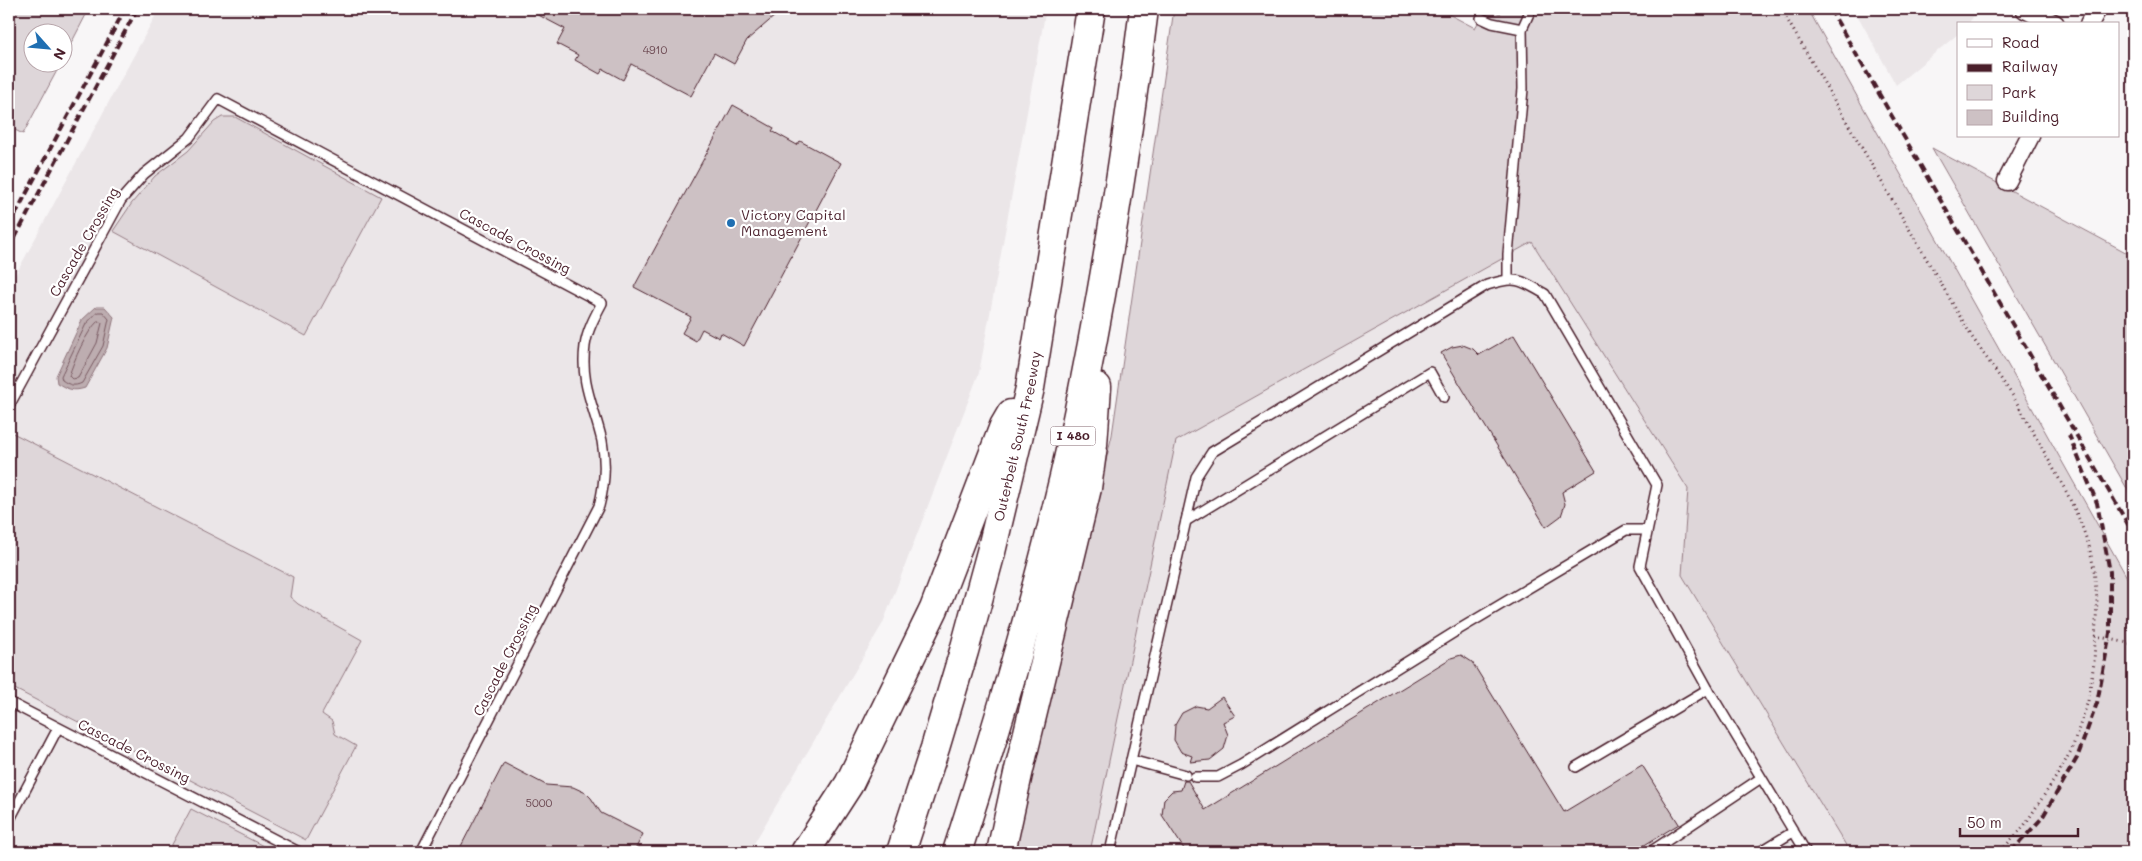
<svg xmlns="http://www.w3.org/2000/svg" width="2142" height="861" font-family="Mali,sans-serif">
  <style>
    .built { fill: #ebe6e8 }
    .green { fill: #ded6d9; stroke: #947a82 }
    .water { fill: #bdadb0; stroke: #8f747b }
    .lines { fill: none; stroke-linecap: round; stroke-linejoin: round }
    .shore { stroke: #785860; stroke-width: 1 }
    .building { fill: #cdc1c4; stroke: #4a1f2b }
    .service-casing { stroke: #4a1f2b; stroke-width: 12 }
    .minor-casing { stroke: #4a1f2b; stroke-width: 21 }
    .motorway-casing { stroke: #4a1f2b; stroke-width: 31 }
    .path { stroke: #4a1f2b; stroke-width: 3; stroke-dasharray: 1 4; stroke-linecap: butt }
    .service { stroke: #fff; stroke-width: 9 }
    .minor { stroke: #fff; stroke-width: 18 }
    .motorway { stroke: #fff; stroke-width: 28 }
    .rail { stroke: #4a1f2b; stroke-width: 4; stroke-dasharray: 8 4; stroke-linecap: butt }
    .poi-dot { fill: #1f6fb2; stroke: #fff; stroke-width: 2 }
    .labels { text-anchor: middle; stroke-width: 4.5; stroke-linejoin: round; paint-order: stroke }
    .number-label { font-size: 11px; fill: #6b4851 }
    .shield { fill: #fff; stroke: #80626b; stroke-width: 1 }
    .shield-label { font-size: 12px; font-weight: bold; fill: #4a1f2b }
    .poi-label { font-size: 14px; fill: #4a1f2b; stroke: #fff; text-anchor: start }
    .street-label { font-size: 14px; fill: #4a1f2b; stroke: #fff }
  </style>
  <rect width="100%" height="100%" fill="#f8f6f7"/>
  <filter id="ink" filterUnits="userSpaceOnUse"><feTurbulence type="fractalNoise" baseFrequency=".02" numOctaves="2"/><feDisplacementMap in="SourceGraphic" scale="10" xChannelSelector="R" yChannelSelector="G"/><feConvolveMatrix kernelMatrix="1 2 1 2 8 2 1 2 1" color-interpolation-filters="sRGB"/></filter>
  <g filter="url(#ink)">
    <!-- built -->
    <g class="built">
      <polygon points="159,9 1046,9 979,373 883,623 749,852 9,852 9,287"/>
      <polygon points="1854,9 1979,9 1968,24 1958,24 1958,34 1896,85"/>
      <polygon points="1532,242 1688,489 1682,575 1850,852 1090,852 1176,441"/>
    </g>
    <!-- green -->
    <g class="green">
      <polygon points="9,9 89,9 63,59 62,32 32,32 32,62 61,63 23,134 9,127"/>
      <polygon points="1174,9 1439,9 1475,28 1486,9 1490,9 1500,14 1503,9 1808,9 2133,588 2133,852 1850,852 1682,575 1688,489 1532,242 1176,441 1090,852 1013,852 1112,435"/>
      <polygon points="222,117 235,117 381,197 306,336 113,231 132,203 155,176 188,151 214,122"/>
      <polygon points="1932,148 2133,256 2133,499"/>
      <polygon points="9,431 293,577 290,597 298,604 362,640 322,714 332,721 335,734 356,746 306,840 9,686"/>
      <polygon points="191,809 275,852 168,852"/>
    </g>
    <!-- water -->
    <path class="water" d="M96 307H105L114 317 107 348 85 388C73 392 67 389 57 383L56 376 82 320Z"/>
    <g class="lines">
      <!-- shore -->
      <g class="shore">
        <path d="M98 312H103L109 319 103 346 82 383C74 387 69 385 62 380L61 376 86 324Z"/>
        <path d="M98 321 102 323 97 343 78 378 72 379 69 376C74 360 86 332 98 321Z"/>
      </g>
    </g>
    <!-- building -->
    <g class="building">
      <polygon points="527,9 783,9 747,40 734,64 714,53 691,96 631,64 623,80 603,69 600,74 575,60 578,55 557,44 565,29"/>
      <polygon points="733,105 774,128 772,131 797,145 800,141 841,163 744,346 721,333 719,338 702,329 696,341 682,333 691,317 634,287"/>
      <polygon points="1514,335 1596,471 1562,492 1565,504 1561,516 1546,527 1441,353 1452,347 1463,345 1473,349 1479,355"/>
      <polygon points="1461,655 1472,662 1564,812 1642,765 1679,824 1633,852 1186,852 1162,815 1164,799 1172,791 1181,790 1184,781 1188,781 1205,810 1451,658"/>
      <polygon points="1222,697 1235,716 1223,722 1228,735 1224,749 1210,760 1190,762 1192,756 1181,752 1174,740 1175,725 1182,713 1196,706 1207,708"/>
      <polygon points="504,763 546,785 573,787 586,793 591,798 601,813 643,834 634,852 458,852"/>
    </g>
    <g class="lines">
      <defs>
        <g id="service">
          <polyline points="1481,18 1492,23 1522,29"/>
          <polyline points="1508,279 1508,254 1523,89 1522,29 1531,9"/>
          <path d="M9 406 121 200 144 174 189 138 218 99 602 303C595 316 587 331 585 346 580 384 594 406 602 441 606 463 605 484 599 506L421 852"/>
          <polyline points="1186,521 1430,372 1444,397"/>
          <polyline points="9,702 299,852"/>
          <polyline points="1131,760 1186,775"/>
          <polyline points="1576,767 1708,689"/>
          <polyline points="1195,777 1218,777 1241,765 1458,630 1626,530 1647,530"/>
          <polyline points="9,821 58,728"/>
          <path d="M1110 852 1196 477 1212 452 1487 285C1515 276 1520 279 1545 294L1657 485 1640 566 1708 689 1806 852"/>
          <polyline points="1650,852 1761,778"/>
          <polyline points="1760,852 1793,832"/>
        </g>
        <g id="minor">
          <polyline points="2025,9 2055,24"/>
          <polyline points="2089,24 2097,9"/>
          <polyline points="2007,181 2030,136"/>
        </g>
        <g id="motorway">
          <polyline points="805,852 849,784 934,609 1004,426 1011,414"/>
          <path id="s1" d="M901 852 935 748 964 651 991 552 1030 388 1091 9"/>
          <path d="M957 852C1001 715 1043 575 1074 433 1104 293 1126 151 1144 9"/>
          <polyline points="1001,852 1018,774 1087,488 1093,445 1097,387"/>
        </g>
      </defs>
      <!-- service casing -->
      <use href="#service" class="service-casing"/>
      <!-- minor casing -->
      <use href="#minor" class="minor-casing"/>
      <!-- motorway casing -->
      <use href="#motorway" class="motorway-casing"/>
      <!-- path -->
      <g class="path">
        <polyline points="1781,9 1972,337 2013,396 2067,493 2080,521 2089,546 2094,569 2097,600 2094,663 2088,701 2072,749 2058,774 2024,826 2000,852"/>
        <polyline points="2095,636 2133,644"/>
      </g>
      <!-- service -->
      <use href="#service" class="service"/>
      <!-- minor -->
      <use href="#minor" class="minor"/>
      <!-- motorway -->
      <use href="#motorway" class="motorway"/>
      <!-- rail -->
      <g class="rail">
        <polyline points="1830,9 2133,533"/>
        <polyline points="9,226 125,9"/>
        <polyline points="9,249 137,9"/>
        <polyline points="2011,852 2042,818 2077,758 2097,703 2110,633 2110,572 2097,503 2069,435"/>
      </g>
    </g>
  </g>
  <!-- markers -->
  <circle class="poi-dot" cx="731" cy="223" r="5"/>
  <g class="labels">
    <!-- number labels -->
    <g class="number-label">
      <text x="655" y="54">4910</text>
      <text x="539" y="807">5000</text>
    </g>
    <!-- shield labels -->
    <rect class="shield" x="1050.5" y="426.5" width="45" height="19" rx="4"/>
    <g class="shield-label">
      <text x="1073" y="440">I 480</text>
    </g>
    <!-- poi labels -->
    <g class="poi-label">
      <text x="741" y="220">Victory Capital<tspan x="741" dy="16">Management</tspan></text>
    </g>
    <!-- street labels -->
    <g class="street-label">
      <text transform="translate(515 241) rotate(28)" y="5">Cascade Crossing</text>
      <text transform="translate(84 242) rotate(-60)" y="5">Cascade Crossing</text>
      <text dy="5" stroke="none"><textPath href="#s1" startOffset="432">Outerbelt South Freeway</textPath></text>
      <text transform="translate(505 660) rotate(-63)" y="5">Cascade Crossing</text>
      <text transform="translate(134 751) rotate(27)" y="5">Cascade Crossing</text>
    </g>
  </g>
  <!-- margin -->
  <rect width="2142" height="861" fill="none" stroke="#fff" stroke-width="30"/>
  <rect x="15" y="15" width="2112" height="831" fill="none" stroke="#4a1f2b" stroke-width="2" filter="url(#ink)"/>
  <!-- legend -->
  <rect x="1957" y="22" width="162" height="115" fill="#ffffff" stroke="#b7a5aa"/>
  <rect x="1967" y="39" width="25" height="8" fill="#ffffff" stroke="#b7a5aa"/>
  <text x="2002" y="48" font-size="15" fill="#4a1f2b">Road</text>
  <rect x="1967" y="64" width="25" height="8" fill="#4a1f2b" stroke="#b7a5aa"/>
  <text x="2002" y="72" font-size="15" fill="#4a1f2b">Railway</text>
  <rect x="1967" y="85" width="25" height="15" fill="#ded6d9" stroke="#b7a5aa"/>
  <text x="2002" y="98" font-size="15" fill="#4a1f2b">Park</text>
  <rect x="1967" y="110" width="25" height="15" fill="#cdc1c4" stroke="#b7a5aa"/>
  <text x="2002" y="122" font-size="15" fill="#4a1f2b">Building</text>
  <!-- north arrow -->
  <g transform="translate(48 48) rotate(117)"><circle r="24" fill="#ffffff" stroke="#b7a5aa"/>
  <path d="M0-4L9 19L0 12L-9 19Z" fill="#1f6fb2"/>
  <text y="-8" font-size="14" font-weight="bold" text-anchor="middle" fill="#4a1f2b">N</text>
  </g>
  <!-- scale -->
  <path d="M1960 828v8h118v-8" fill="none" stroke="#4a1f2b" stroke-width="2.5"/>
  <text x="1967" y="828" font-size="15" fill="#4a1f2b" stroke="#ffffff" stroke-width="4" paint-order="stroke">50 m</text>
</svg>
